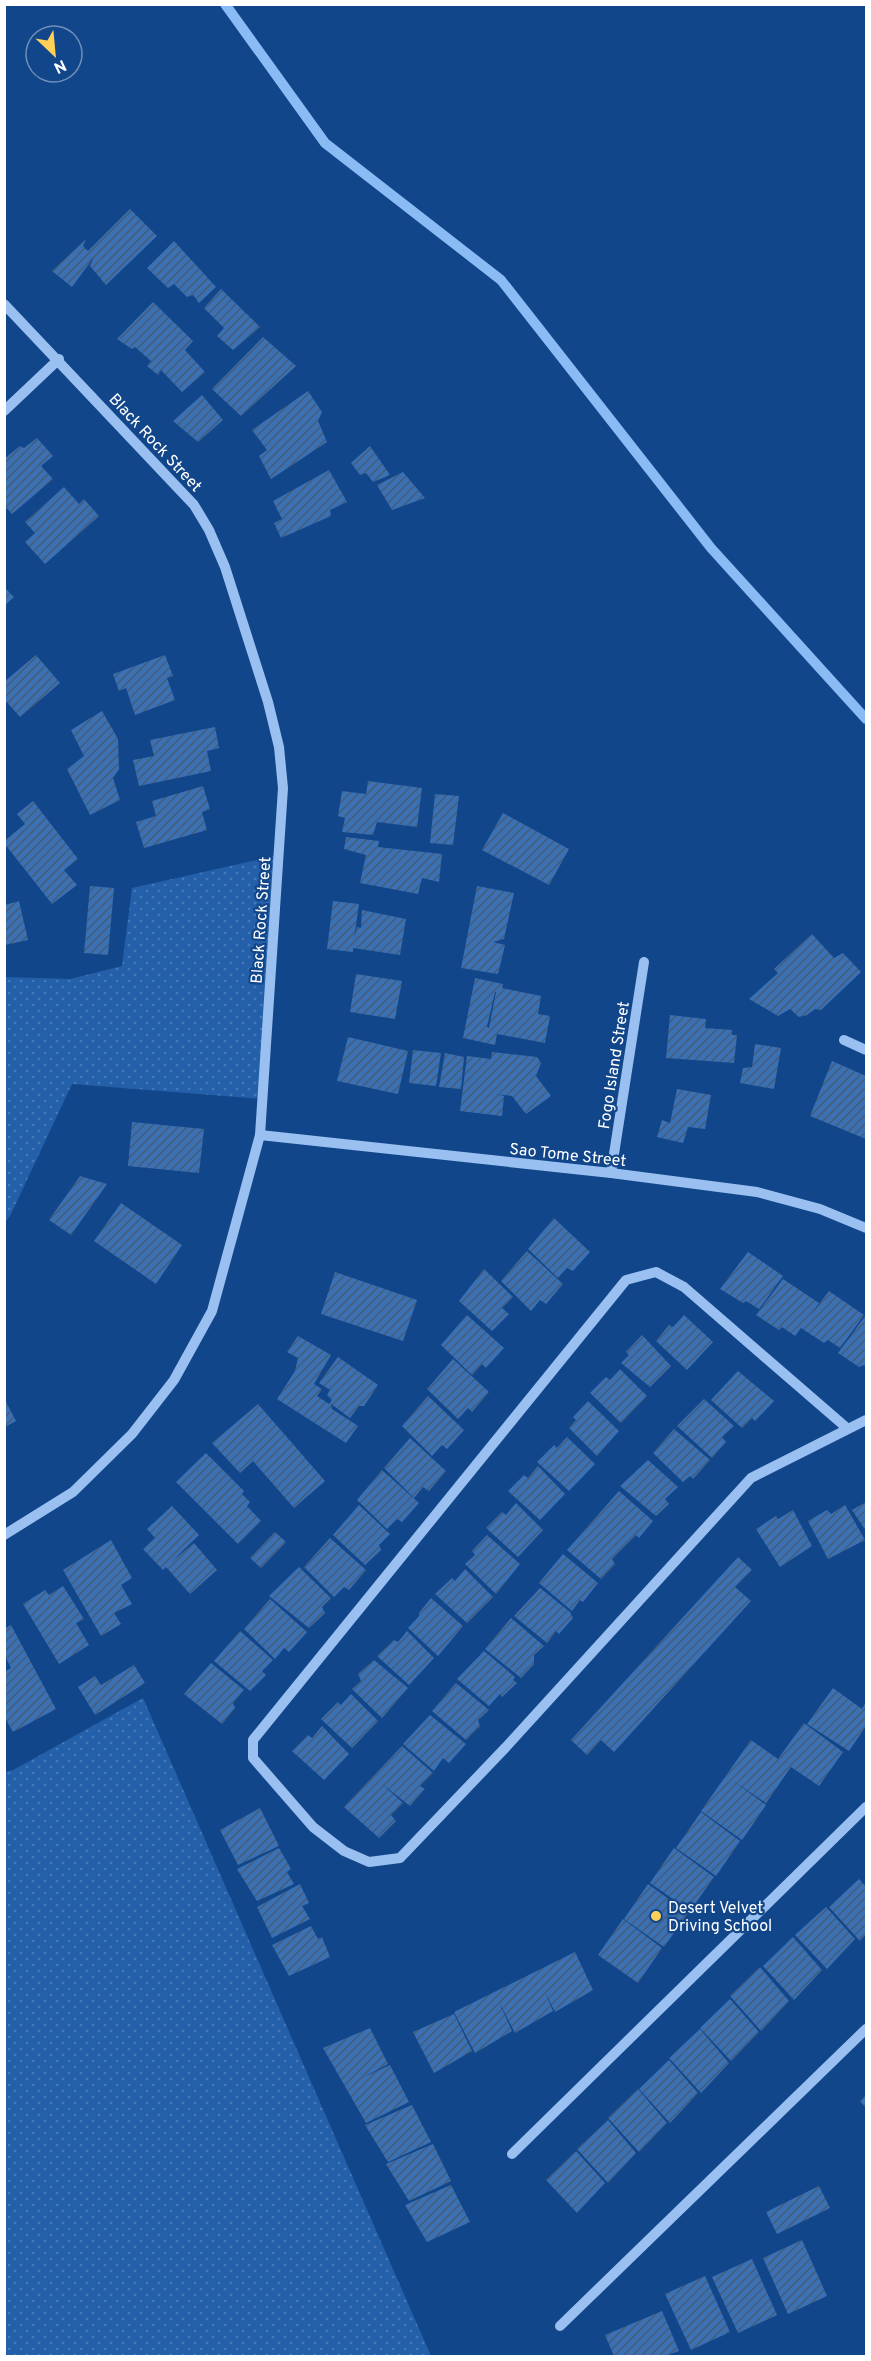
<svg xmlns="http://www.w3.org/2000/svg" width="871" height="2361" font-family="Overpass,sans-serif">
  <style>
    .grass { fill: url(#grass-dots) }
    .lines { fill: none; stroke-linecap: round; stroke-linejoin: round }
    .stream { stroke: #8abbf4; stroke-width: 10 }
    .building { fill: url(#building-hatch); fill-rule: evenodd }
    .minor { stroke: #99c0f0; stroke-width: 10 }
    .poi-dot { fill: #ffcf58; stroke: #12468a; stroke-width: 2 }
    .labels { text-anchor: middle; stroke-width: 4.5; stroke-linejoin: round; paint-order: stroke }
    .street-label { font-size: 16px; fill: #fff; stroke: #12468a }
    .poi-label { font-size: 16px; fill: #fff; stroke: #12468a; text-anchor: start }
  </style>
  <defs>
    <pattern id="grass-dots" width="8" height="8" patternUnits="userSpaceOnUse" patternTransform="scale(1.5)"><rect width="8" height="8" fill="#2460a9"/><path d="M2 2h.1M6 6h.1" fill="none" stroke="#4578b6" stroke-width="1.8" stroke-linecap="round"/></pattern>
    <pattern id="building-hatch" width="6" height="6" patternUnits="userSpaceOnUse" patternTransform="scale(1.5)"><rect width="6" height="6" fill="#3b70b3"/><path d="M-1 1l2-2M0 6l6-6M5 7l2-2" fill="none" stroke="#445c7a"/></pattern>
  </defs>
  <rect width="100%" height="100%" fill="#12468a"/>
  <!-- grass -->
  <g class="grass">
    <polygon points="279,855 264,1099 72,1084 10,1216 5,1222 5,977 70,979 122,966 132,888"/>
    <polygon points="143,1698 431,2356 5,2356 5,1772 13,1770"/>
  </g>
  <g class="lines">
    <!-- stream -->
    <polyline class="stream" points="225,4 325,143 501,280 711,548 866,719"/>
  </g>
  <!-- building -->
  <g class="building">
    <polygon points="130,209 157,236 106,285 90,266 94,257 72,287 52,271 86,239 83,246 88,251"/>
    <polygon points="174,241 216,287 199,303 193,295 187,297 174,284 168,288 147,268"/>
    <polygon points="221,289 260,327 233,350 217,336 224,328 204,308"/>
    <polygon points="153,302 193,341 185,350 205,372 182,392 161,370 158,375 147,366 151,361 135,347 132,349 117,339"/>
    <polygon points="263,337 296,366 241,416 212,389"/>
    <polygon points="308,391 322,412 318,421 327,442 271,479 259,456 267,450 252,430"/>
    <polygon points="202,395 223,420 198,442 173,421"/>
    <polygon points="37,438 53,456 41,466 53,479 12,514 4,505 4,459 20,446 24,448"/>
    <polygon points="370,446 390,475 373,482 366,473 360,475 351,463"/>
    <polygon points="329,470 347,502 330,510 331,516 281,538 274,523 282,519 273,501"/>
    <polygon points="403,472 425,498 392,510 377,485"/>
    <polygon points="64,487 79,504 84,499 99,516 45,564 25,542 35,533 25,522"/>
    <polygon points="4,587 14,597 4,606"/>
    <polygon points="36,655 60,683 20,717 4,699 4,682"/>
    <polygon points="165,655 173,676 167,678 175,700 135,715 126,688 119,691 113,674"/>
    <polygon points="102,711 118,739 119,769 113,778 120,800 90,815 67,769 84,756 71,730"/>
    <polygon points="215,727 219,748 207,751 211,771 139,786 133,760 154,756 150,740"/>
    <polygon points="368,781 422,788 417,827 377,822 373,835 342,832 345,818 338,816 342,791 366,794"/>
    <polygon points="203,786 210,809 202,812 207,830 144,848 136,822 156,816 152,801"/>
    <polygon points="435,794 459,796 453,845 430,843"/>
    <polygon points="33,801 78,859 64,870 77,885 52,904 4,843 4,841 25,824 17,814"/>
    <polygon points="503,813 569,849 549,885 482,850"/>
    <polygon points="346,837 379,841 378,847 442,854 439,882 422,878 418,894 360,883 366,855 344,849"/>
    <polygon points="90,886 114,888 108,955 84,953"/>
    <polygon points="477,886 514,893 504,939 493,942 505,945 498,974 461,968"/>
    <polygon points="19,901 28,940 5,945 5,905"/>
    <polygon points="333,901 359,904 354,939 357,927 361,928 362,910 406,919 400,955 353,948 353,952 327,949"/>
    <polygon points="812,934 834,958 843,953 861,972 821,1010 815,1009 807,1015 799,1017 790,1009 778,1016 749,999 778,973 774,969"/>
    <polygon points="356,974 402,981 395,1019 350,1012"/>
    <path d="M475 978 503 984 502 988 541 996 538 1014 550 1016 545 1043 497 1034 495 1045 463 1038ZM495 992H496L489 1028 487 1027Z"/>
    <polygon points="670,1015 706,1019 705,1028 732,1030 732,1035 737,1035 734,1063 666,1058"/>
    <polygon points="348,1037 408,1051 398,1094 337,1081"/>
    <polygon points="755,1044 781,1048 774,1089 740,1083 743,1068 752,1067"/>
    <polygon points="413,1050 441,1053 436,1086 409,1083"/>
    <polygon points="492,1052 537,1057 541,1063 536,1076 551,1096 526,1114 512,1096 496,1094 504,1096 502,1116 460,1111 467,1056 491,1059"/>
    <polygon points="445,1053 464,1057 461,1089 439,1087"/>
    <polygon points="832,1061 866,1076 866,1139 810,1116"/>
    <polygon points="677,1089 711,1095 705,1129 688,1127 683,1143 657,1137 662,1120 670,1123"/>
    <polygon points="132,1122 204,1129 199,1173 128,1166"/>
    <polygon points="80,1176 107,1184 71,1235 49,1220"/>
    <polygon points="121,1203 182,1245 156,1284 94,1241"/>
    <polygon points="554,1218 590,1252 573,1271 567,1268 558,1278 528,1249"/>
    <polygon points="527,1251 563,1284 546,1304 540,1300 531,1311 501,1281"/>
    <polygon points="748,1252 783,1276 759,1309 746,1301 743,1303 720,1289"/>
    <polygon points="484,1269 513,1297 502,1308 509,1314 492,1331 459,1301"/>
    <polygon points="335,1272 417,1300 403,1341 321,1314"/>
    <polygon points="783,1279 819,1303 811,1315 829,1291 864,1315 840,1348 828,1340 824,1343 801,1328 795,1336 782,1327 779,1330 756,1315"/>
    <polygon points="467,1315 504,1348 486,1368 482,1364 472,1375 441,1345"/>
    <polygon points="684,1315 713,1342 687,1370 656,1341 669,1325 673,1327"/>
    <polygon points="866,1315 866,1367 864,1365 859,1367 838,1353"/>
    <polygon points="642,1335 671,1366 650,1387 621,1363 629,1355 626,1352"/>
    <polygon points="298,1336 331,1355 314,1384 322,1389 317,1396 329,1404 332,1400 327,1395 330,1390 319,1383 338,1357 378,1385 364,1406 359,1406 350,1418 331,1404 332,1409 358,1426 346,1443 277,1399 295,1371 298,1358 287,1352"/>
    <polygon points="453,1359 489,1392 472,1412 468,1408 458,1419 427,1389"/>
    <polygon points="620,1369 647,1396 621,1423 590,1393 606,1377 610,1380"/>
    <polygon points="738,1371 774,1401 755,1421 752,1418 742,1428 711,1400"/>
    <polygon points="428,1396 464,1430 447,1449 442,1445 432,1456 402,1426"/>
    <polygon points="704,1399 734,1426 722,1437 726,1442 712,1458 677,1426"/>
    <polygon points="5,1400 16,1421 5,1427"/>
    <polygon points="588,1401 619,1431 597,1456 569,1428 576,1420 573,1417"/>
    <polygon points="258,1404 325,1481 294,1508 253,1461 240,1473 212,1443"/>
    <polygon points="674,1429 710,1460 693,1479 690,1476 683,1482 653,1453"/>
    <polygon points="567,1437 595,1464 569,1491 537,1462 554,1445 557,1448"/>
    <polygon points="410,1438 446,1471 429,1491 423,1487 414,1498 384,1468"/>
    <polygon points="206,1453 244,1491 242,1494 250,1502 247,1506 261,1521 238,1544 176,1482"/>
    <polygon points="648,1460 678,1487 665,1499 669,1504 656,1516 620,1486"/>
    <polygon points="538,1466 565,1494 540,1520 508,1491 524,1475 528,1478"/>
    <polygon points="382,1470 419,1503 402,1522 397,1519 387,1529 357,1500"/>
    <polygon points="619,1491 653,1521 639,1538 636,1535 612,1559 615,1564 601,1579 567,1550"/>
    <polygon points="866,1502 866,1531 852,1510"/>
    <polygon points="516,1503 543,1530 518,1557 486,1528 502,1512 506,1515"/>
    <polygon points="359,1505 390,1534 379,1545 381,1550 365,1565 333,1535"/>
    <polygon points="845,1505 865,1540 828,1559 808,1521 827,1510 831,1514"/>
    <polygon points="172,1506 199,1535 171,1562 194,1543 217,1570 190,1594 166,1567 163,1570 143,1549 155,1538 147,1529"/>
    <polygon points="793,1510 812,1546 780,1567 756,1529 776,1516 778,1519"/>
    <polygon points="275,1532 286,1542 261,1568 250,1558"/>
    <polygon points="487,1535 520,1564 496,1594 465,1564 475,1555 472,1551"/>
    <polygon points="330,1538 366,1570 349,1590 344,1587 334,1597 304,1567"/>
    <polygon points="111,1540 132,1578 121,1585 132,1604 114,1613 121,1624 101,1636 63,1570"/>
    <polygon points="563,1554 598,1583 583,1602 580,1600 572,1611 539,1583"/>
    <polygon points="738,1557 752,1570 735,1587 751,1601 614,1752 601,1740 587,1755 571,1740"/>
    <polygon points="299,1567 331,1598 322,1607 325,1613 309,1628 269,1596"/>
    <polygon points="465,1569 493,1597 467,1623 435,1594 452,1578 455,1581"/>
    <polygon points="63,1586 84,1619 76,1623 89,1645 59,1664 23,1604 45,1590 49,1595"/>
    <polygon points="540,1588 570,1612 573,1618 559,1634 556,1631 547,1643 514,1616"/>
    <polygon points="431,1598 463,1626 438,1656 408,1628 419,1616 419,1613"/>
    <polygon points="270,1599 307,1632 289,1652 284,1648 275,1659 244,1629"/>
    <polygon points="511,1618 544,1646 534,1655 534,1664 521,1678 485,1649"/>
    <polygon points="11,1625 56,1709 13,1732 4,1716 4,1672 11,1668 4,1654 4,1629"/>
    <polygon points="240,1631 273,1660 262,1671 266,1675 250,1691 214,1661"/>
    <polygon points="407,1631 434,1658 409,1685 377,1656 394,1640 398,1642"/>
    <polygon points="484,1651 515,1677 513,1680 517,1683 502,1697 500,1694 489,1706 457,1679"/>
    <polygon points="374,1660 408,1688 382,1718 352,1689 361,1681 358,1674"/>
    <polygon points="211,1663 244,1690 233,1703 235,1708 222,1724 184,1694"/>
    <polygon points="134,1665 145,1683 95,1715 78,1687 95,1676 101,1685"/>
    <polygon points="456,1683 489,1710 478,1720 480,1726 466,1740 432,1711"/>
    <polygon points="833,1688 862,1709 866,1702 866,1726 849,1751 807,1724"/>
    <polygon points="351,1694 378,1721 352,1748 321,1719 338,1702 341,1705"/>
    <polygon points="430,1715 466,1744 449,1763 443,1758 434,1771 403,1744"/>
    <polygon points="804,1723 843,1752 819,1786 791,1767 766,1803 732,1780 766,1805 742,1840 701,1811 751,1740 778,1759"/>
    <polygon points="322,1726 349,1754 324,1780 292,1751 308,1735 312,1738"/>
    <polygon points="402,1746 433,1773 420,1786 425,1789 410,1806 382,1784 403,1803 391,1815 396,1821 379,1838 344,1807"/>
    <polygon points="260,1808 279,1846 238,1865 220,1830"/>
    <polygon points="701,1812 740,1841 716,1876 676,1848"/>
    <polygon points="279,1848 291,1869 287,1872 294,1884 257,1901 237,1869"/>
    <polygon points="674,1848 714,1877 690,1911 650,1883"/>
    <polygon points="859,1879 866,1887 866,1934 860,1941 829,1907"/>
    <polygon points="300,1884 309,1903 302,1906 310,1919 272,1938 257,1907"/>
    <polygon points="648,1884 688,1913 664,1947 624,1919"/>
    <polygon points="826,1907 855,1939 827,1969 795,1935"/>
    <polygon points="623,1919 662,1948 638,1983 598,1955"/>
    <polygon points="311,1926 318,1939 322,1937 330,1957 289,1976 272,1945"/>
    <polygon points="793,1937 822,1970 794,2000 763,1966"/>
    <polygon points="575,1952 593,1990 555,2012 545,1992 553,2011 515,2033 498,2000 512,2031 475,2053 454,2012"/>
    <polygon points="760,1967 789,2001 761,2031 730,1996"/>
    <polygon points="730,1999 759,2032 731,2061 700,2028"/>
    <polygon points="454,2014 472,2051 434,2073 413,2032"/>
    <polygon points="370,2028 388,2064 362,2078 390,2065 409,2102 366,2123 323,2048"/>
    <polygon points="700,2029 729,2063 701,2093 669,2058"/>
    <polygon points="669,2060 698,2093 670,2123 639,2089"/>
    <polygon points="638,2089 667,2123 639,2152 608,2118"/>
    <polygon points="866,2095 866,2108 860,2101"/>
    <polygon points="412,2105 431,2142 388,2162 365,2125"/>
    <polygon points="608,2120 636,2153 608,2183 577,2149"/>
    <polygon points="433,2144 451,2181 409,2201 386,2164"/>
    <polygon points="576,2151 605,2183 577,2213 546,2180"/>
    <polygon points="451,2185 470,2222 427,2242 405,2205"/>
    <polygon points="819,2186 830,2208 777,2234 766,2212"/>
    <polygon points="802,2240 827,2296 788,2314 763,2258"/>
    <polygon points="752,2259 777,2315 738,2333 712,2277"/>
    <polygon points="705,2276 730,2332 691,2350 665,2294"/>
    <polygon points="662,2311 679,2351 665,2356 614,2356 605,2335"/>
  </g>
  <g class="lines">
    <!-- minor -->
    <g class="minor">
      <polyline points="4,304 194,505 209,530 225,567 268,702 279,747 283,788 260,1135 212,1311 174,1380 132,1434 73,1492 4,1535"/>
      <polyline points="4,411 59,359"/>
      <polyline points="844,1040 866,1050"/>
      <polyline points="260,1135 611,1173 757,1192 820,1209 866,1228"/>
      <polyline points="611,1173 644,962"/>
      <polyline points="848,1429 684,1287 656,1272 626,1280 253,1740 253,1758 313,1827 344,1851 369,1862 400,1858 506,1747 751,1478 866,1420"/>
      <polyline points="512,2154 866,1807"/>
      <polyline points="560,2326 866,2029"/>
    </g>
  </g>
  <!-- markers -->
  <circle class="poi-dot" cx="656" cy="1916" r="6"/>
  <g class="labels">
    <!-- street labels -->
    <g class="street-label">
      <text transform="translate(156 442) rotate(47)" y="6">Black Rock Street</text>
      <text transform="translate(260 920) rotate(-86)" y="6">Black Rock Street</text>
      <text transform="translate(613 1065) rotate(-81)" y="6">Fogo Island Street</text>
      <text transform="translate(568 1154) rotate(6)" y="6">Sao Tome Street</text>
    </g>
    <!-- poi labels -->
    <g class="poi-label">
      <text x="668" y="1913">Desert Velvet<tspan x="668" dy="18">Driving School</tspan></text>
    </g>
  </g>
  <!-- border -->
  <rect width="871" height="2361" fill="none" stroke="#ffffff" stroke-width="12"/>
  <!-- north arrow -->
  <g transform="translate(54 54) rotate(154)"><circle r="28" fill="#12468a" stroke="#7190b9" stroke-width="1.5"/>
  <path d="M0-4.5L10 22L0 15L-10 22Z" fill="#ffcf58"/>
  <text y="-9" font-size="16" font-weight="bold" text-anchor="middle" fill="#ffffff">N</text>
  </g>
</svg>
